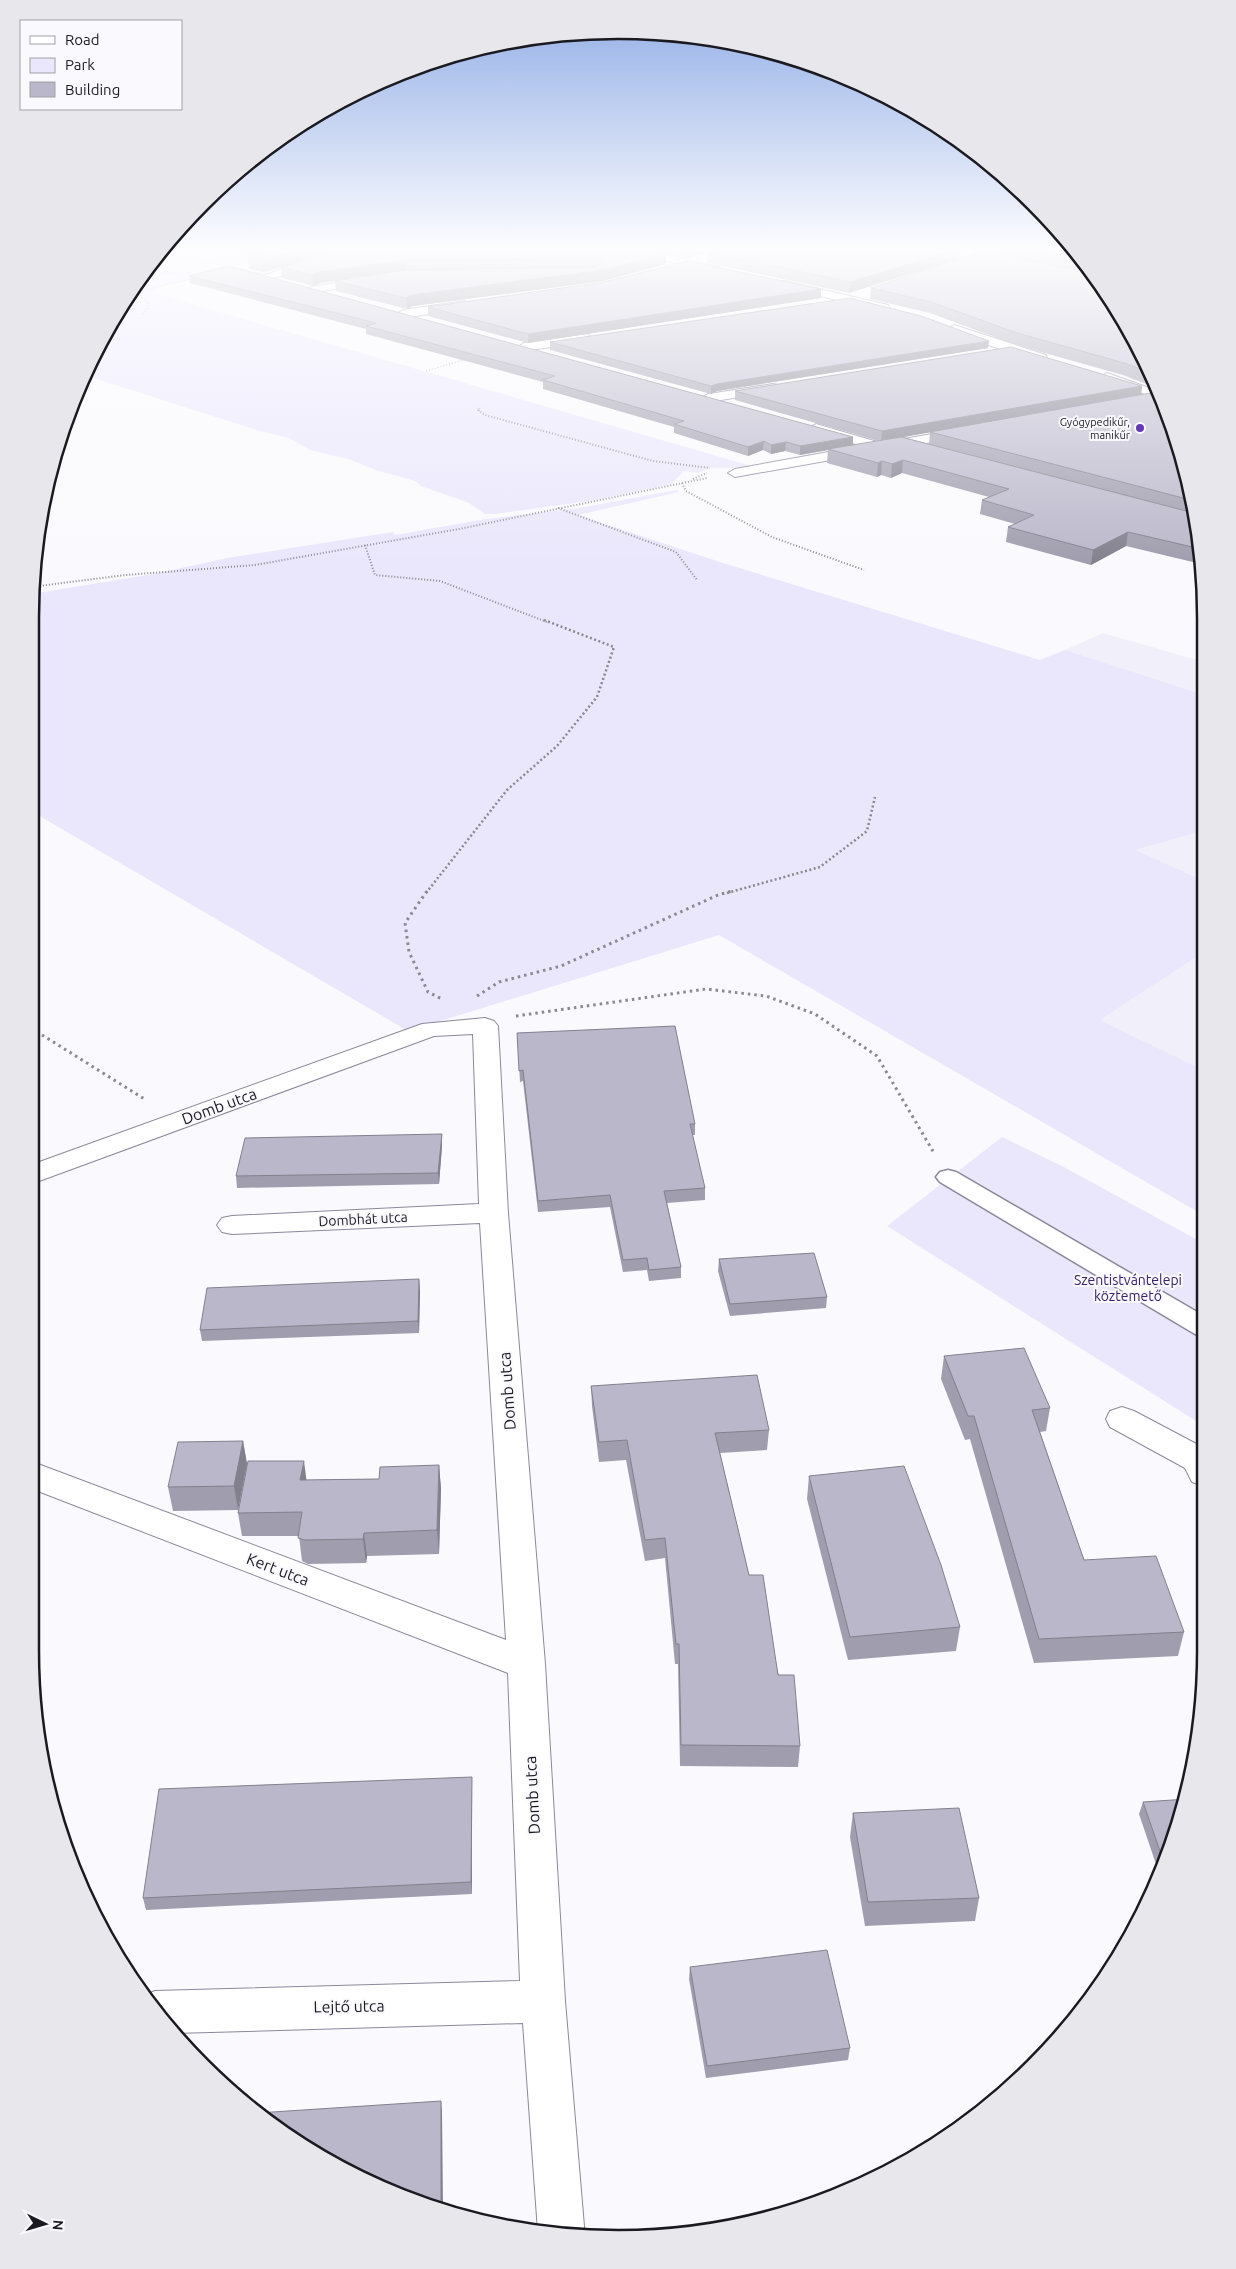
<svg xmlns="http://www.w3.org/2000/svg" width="1236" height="2269" font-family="Ubuntu,sans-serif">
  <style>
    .built { fill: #f1effa }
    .green { fill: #eae6fc }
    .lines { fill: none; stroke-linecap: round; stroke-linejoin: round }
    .lane-casing { stroke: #8b889a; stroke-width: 3 }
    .street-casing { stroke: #8b889a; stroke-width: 2 }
    .path-far3 { stroke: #89898e; stroke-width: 1; stroke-dasharray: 1 2; stroke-linecap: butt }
    .path-far2 { stroke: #89898e; stroke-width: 2; stroke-dasharray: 1 2; stroke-linecap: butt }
    .path-far1 { stroke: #89898e; stroke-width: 2.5; stroke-dasharray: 2 2.5; stroke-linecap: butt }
    .path { stroke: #89898e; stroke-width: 3; stroke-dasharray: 2.5 4; stroke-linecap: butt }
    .lane { fill: #fff; fill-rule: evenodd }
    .street { fill: #fff; fill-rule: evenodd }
    .wall { fill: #a09dae; fill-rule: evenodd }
    .shaded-wall { fill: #82808d }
    .building { fill: #bab7ca; stroke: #82808d }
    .poi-dot { fill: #623ab2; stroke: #fafafe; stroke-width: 2 }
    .labels { text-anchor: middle; stroke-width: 4; stroke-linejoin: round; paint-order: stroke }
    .far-poi-label { font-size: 11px; fill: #1b1a21; stroke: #fafafe; text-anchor: end }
    .street-label { font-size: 14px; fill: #1b1a21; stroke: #fafafe }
    .park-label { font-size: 14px; fill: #39216c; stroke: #fafafe }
    .near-street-label { font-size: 16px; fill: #1b1a21; stroke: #fafafe }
    .rim { fill: none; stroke: #1b1a21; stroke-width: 2.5 }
  </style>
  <rect width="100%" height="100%" fill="#fafafe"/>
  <!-- built -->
  <g class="built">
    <polygon points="1103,633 1201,661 1202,694 1065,650"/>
    <polygon points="1202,831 1202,880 1134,850"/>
    <polygon points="1202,953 1203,1070 1100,1020"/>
  </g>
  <!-- green -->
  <g class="green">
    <polygon points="164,247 267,247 261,267 236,266 158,256"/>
    <polygon points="156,259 226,268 273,270 271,273 259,275 223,274 159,287 154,293 748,465 754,468 709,468 699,473 684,471 672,484 589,501 495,514 485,514 469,503 421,486 415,481 376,470 348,459 310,450 289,438 260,431 87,376 109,324"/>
    <polygon points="677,490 679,492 578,515 726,564 1040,660 1065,650 1202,694 1202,831 1135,850 1202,880 1202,953 1100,1020 1203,1070 1203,1215 719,935 408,1031 31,811 31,594 154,574 227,558 393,532 395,535 486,519 579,508"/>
    <polygon points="1002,1137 1062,1166 1203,1243 1204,1426 887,1226"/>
  </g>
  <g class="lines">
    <defs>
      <polygon id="lane" points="948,1170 956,1172 1204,1316 1204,1337 1195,1334 940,1182 936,1177 940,1172"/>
      <g id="street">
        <polygon points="363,247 383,247 263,281 257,278 299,263"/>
        <polygon points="605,247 627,247 719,267 725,270 719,273"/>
        <polygon points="993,247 1009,247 954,269 946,269 944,267"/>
        <polygon points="372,277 378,280 376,282 311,293 305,290 311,287"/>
        <polygon points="785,281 888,305 890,308 884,312 781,286 781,282"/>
        <polygon points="465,301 471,305 469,308 403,318 397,314 403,310"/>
        <polygon points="954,325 1046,355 1047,358 1046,361 1036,361 950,332 948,329"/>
        <polygon points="587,334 593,338 591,341 524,351 518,347 524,343"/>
        <polygon points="1107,373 1155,390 1160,399 1102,380 1100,377"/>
        <polygon points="773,384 778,385 780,388 778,391 708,402 701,398 708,394"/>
        <polygon points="816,424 881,443 966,428 973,432 966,436 735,477 728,473 735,469 862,446 811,431 809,428"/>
        <polygon points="485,1018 494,1021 498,1026 508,1213 545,1664 565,2001 585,2238 538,2231 523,2023 174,2033 152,2009 143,1996 155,1991 520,1981 508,1673 30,1488 30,1461 506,1640 480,1223 232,1234 222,1232 217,1225 222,1218 232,1216 479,1204 473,1034 434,1036 31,1184 31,1165 422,1024"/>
        <polygon points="1122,1407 1134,1411 1204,1448 1204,1486 1192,1482 1185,1468 1110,1427 1106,1419 1110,1411"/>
      </g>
    </defs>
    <!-- lane casing -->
    <use href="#lane" class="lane-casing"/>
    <!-- street casing -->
    <use href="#street" class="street-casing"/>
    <!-- path-far3 -->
    <g class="path-far3">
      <polyline points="161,252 228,266"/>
      <polyline points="157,257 238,268"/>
      <polyline points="159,272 186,261"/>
      <polyline points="145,273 205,273"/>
      <polyline points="142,277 153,274"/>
      <polyline points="143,314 148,307 148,302 140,296 144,290 191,279"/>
      <polyline points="426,371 467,359"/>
      <polyline points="480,411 477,409 481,408"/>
    </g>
    <!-- path-far2 -->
    <g class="path-far2">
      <polyline points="478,410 485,415 653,461 710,468"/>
      <polyline points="693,479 707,473"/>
      <polyline points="682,483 686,491 772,537 864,570"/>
      <polyline points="558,508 676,552 697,580"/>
      <polyline points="365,545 375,575 440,581 547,622"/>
      <polyline points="31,587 126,575 255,565 459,529 707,478"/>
    </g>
    <!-- path-far1 -->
    <g class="path-far1">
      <polyline points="426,893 507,790 557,746 597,697 614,647 544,620"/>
      <polyline points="727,893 820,867 867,831 875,797"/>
    </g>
    <!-- path -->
    <g class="path">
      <polyline points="427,891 405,923 409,952 428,992 442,999"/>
      <polyline points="477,996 499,982 561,966 718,895 732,891"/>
      <polyline points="516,1016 706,989 766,996 815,1014 877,1056 934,1153"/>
      <polyline points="31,1028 146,1100"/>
    </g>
    <!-- lane -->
    <use href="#lane" class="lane"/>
    <!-- street -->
    <use href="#street" class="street"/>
  </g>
  <!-- wall -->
  <g class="wall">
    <polygon points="252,247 986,247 975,252 960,249 849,293 707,263 708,252 686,258 666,254 666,264 603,281 413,306 407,309 336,291 335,281 320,283 314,286 282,278 281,267 263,272 249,269 246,248"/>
    <polygon points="995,247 1068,247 1107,291 1154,387 1123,375 1016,345 930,313 870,299 871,288 994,255"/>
    <path d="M189 276 853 437V445L879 441 735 400V391L1142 386 1141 395 1175 429 1201 542V564L1126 546 1091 565 1006 542 1008 527 1015 524 980 514 982 500 989 497 902 473 891 478 881 475 877 477 827 463 828 450 800 455 785 451 771 454 763 450 748 456 674 433V427L543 389V382L366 334V329L190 283ZM930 432 929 444 903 437Z"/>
    <polygon points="821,289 821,298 528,343 428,316 428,307"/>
    <polygon points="550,342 988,348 717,391 711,394 550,350"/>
    <polygon points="517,1033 695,1124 695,1135 692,1135 705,1188 705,1200 667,1203 681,1267 681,1278 649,1281 647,1270 623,1272 610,1207 538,1212 523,1081 520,1082"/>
    <polygon points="442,1134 442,1146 439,1184 237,1188 236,1176"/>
    <polygon points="719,1259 827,1297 826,1308 730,1316 718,1271"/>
    <polygon points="419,1279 420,1291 419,1333 202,1341 200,1330"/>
    <polygon points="944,1356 1050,1408 1046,1431 1040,1432 1084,1560 1184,1632 1178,1656 1034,1663 970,1439 965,1440 941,1379"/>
    <polygon points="591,1386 769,1430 767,1450 720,1453 749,1575 800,1746 798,1767 680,1766 678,1664 675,1664 665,1558 645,1561 626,1460 599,1462 592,1406"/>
    <polygon points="243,1441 247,1464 238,1510 173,1511 168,1487"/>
    <polygon points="439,1465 441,1489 439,1554 367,1556 366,1563 308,1564 302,1561 299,1536 242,1536 238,1513 306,1480 379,1479"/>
    <polygon points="809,1476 960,1627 956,1651 848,1660 807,1499"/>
    <polygon points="472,1789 472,1894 146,1910 143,1898"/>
    <polygon points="1143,1802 1186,1803 1158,1870 1139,1814"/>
    <polygon points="853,1813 979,1898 975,1921 865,1926 850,1837"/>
    <polygon points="690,1967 850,2048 848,2060 706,2078 689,1979"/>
  </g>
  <!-- shaded-wall -->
  <g class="shaded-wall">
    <polygon points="315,247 355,247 263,272 262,261"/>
    <polygon points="726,247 686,258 686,248"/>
    <polygon points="975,247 986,247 975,252"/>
    <polygon points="960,249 959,259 849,293 850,282"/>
    <polygon points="666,254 666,264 603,281 413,306 407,309 406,298 412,295 603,270"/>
    <polygon points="406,260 407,271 320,283 314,286 313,275 319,272"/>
    <polygon points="821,289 821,298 528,343 528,334"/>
    <polygon points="989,341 988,348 717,391 711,394 711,386 717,384"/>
    <polygon points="1142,386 1141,395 881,441 882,431"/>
    <polygon points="853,437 853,446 828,449 828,450 800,455 800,446"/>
    <polygon points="764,441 763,450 748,456 748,447"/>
    <polygon points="786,442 785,451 771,454 771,445"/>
    <polygon points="903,460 902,473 891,478 892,464"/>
    <polygon points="882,461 881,475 877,477 878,463"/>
    <polygon points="1128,532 1126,546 1091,565 1093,550"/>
    <polygon points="442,1134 442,1146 439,1184 438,1173"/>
    <polygon points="419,1279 420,1291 419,1333 418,1321"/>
    <polygon points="243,1441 247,1464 238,1510 234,1486"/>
    <polygon points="304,1461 307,1484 300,1480"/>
    <polygon points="439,1465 441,1489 439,1554 437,1530"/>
    <polygon points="364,1533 367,1556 366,1563 363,1539"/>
    <polygon points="472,1777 472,1894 471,1882"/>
    <polygon points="441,2101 442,2112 443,2211 441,2211"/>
  </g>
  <!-- building -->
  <g class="building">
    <polygon points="252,247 315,247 262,261 248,258 265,254 246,248"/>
    <polygon points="351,247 640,247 666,254 603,270 412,295 406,298 335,281 406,270 594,267 602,262 594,258 406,260 319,272 313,275 281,267"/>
    <polygon points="724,247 954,247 960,249 850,282 708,252"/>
    <polygon points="1008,247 1068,247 1080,261"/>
    <polygon points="980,252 1090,272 1107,291 1146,371 1124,363 1017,333 931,302 871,288"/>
    <polygon points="687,261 821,289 528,334 428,307 604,282"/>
    <polygon points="229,266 853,437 800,446 786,442 771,445 764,441 748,447 674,424 684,421 543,380 555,376 366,326 376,323 189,276"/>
    <polygon points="850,298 921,316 989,341 717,384 711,386 550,342"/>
    <polygon points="1011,347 1142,386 882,431 735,391"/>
    <polygon points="1156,392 1175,429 1191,500 930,432"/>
    <polygon points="901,437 1194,513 1201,542 1201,549 1128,532 1093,550 1008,527 1034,515 982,500 1009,489 903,460 892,464 882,461 878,463 828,449"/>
    <polygon points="675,1026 695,1124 690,1124 705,1188 664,1191 681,1267 649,1270 647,1258 623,1260 610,1195 538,1201 523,1070 519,1071 517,1033"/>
    <polygon points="442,1134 438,1173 236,1176 245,1138"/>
    <polygon points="814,1253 827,1297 730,1304 719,1259"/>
    <polygon points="419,1279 418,1321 200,1330 207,1288"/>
    <polygon points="1024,1348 1050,1408 1032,1410 1084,1560 1156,1556 1184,1632 1039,1639 974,1416 968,1416 944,1356"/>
    <polygon points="757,1375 769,1430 715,1433 749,1575 763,1575 778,1675 794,1675 800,1746 681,1745 679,1644 676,1644 665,1538 645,1540 627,1440 599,1442 591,1386"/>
    <polygon points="243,1441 234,1486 168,1487 178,1442"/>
    <polygon points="248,1461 304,1461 300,1480 379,1479 380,1467 439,1465 437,1530 364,1533 363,1539 305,1540 298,1538 302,1512 238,1513"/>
    <polygon points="904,1466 941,1565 960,1627 850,1637 809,1476"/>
    <polygon points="472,1777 471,1882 143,1898 159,1789"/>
    <polygon points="1187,1799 1186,1803 1163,1860 1143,1802"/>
    <polygon points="959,1808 979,1898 868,1902 853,1813"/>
    <polygon points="827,1950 850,2048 707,2066 690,1967"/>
    <polygon points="441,2101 441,2211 393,2194 292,2140 257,2113"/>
  </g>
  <!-- sky -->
  <linearGradient id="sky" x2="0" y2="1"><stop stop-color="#91ade6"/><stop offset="0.44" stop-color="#fdfdff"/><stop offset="1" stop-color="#fdfdff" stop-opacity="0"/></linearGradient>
  <rect width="1236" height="565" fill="url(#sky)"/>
  <!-- markers -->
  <circle class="poi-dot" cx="1140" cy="428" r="5"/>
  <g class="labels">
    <!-- far-poi labels -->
    <g class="far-poi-label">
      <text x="1130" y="426">Gyógypedikűr,<tspan x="1130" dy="13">manikűr</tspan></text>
    </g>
    <!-- street labels -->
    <g class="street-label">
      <text transform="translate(363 1219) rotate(-3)" y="5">Dombhát utca</text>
    </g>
    <!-- park labels -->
    <g class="park-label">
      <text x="1128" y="1285">Szentistvántelepi<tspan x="1128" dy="16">köztemető</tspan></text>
    </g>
    <!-- near-street labels -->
    <g class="near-street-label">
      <text transform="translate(219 1106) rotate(-20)" y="6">Domb utca</text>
      <text transform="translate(507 1391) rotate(-94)" y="6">Domb utca</text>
      <text transform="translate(278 1569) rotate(21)" y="6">Kert utca</text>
      <text transform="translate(532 1795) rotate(-93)" y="6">Domb utca</text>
      <text transform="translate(349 2006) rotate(-1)" y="6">Lejtő utca</text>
    </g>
  </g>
  <!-- crop -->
  <path d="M0 0H1236V2269H0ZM618 39H618A579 579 0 0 1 1197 618V1651A579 579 0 0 1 618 2230H618A579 579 0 0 1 39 1651V618A579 579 0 0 1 618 39Z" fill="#e8e8ec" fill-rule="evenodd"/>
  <path class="rim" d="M618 39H618A579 579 0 0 1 1197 618V1651A579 579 0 0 1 618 2230H618A579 579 0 0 1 39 1651V618A579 579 0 0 1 618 39Z"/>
  <!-- legend -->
  <rect x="20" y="20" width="162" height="90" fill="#fafafe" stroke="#a1a0a6"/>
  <rect x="30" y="36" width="25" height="8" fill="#ffffff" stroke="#a1a0a6"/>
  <text x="65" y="45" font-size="15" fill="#1b1a21">Road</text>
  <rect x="30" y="58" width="25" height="15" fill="#eae6fc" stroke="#a1a0a6"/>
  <text x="65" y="70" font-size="15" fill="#1b1a21">Park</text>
  <rect x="30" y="82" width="25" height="15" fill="#bab7ca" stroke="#a1a0a6"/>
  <text x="65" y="95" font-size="15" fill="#1b1a21">Building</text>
  <!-- north arrow -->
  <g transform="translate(45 2224) rotate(95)" stroke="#fafafe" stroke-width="4" paint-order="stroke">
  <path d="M0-4L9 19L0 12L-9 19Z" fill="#1b1a21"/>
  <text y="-8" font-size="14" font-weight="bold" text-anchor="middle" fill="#1b1a21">N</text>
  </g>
</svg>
